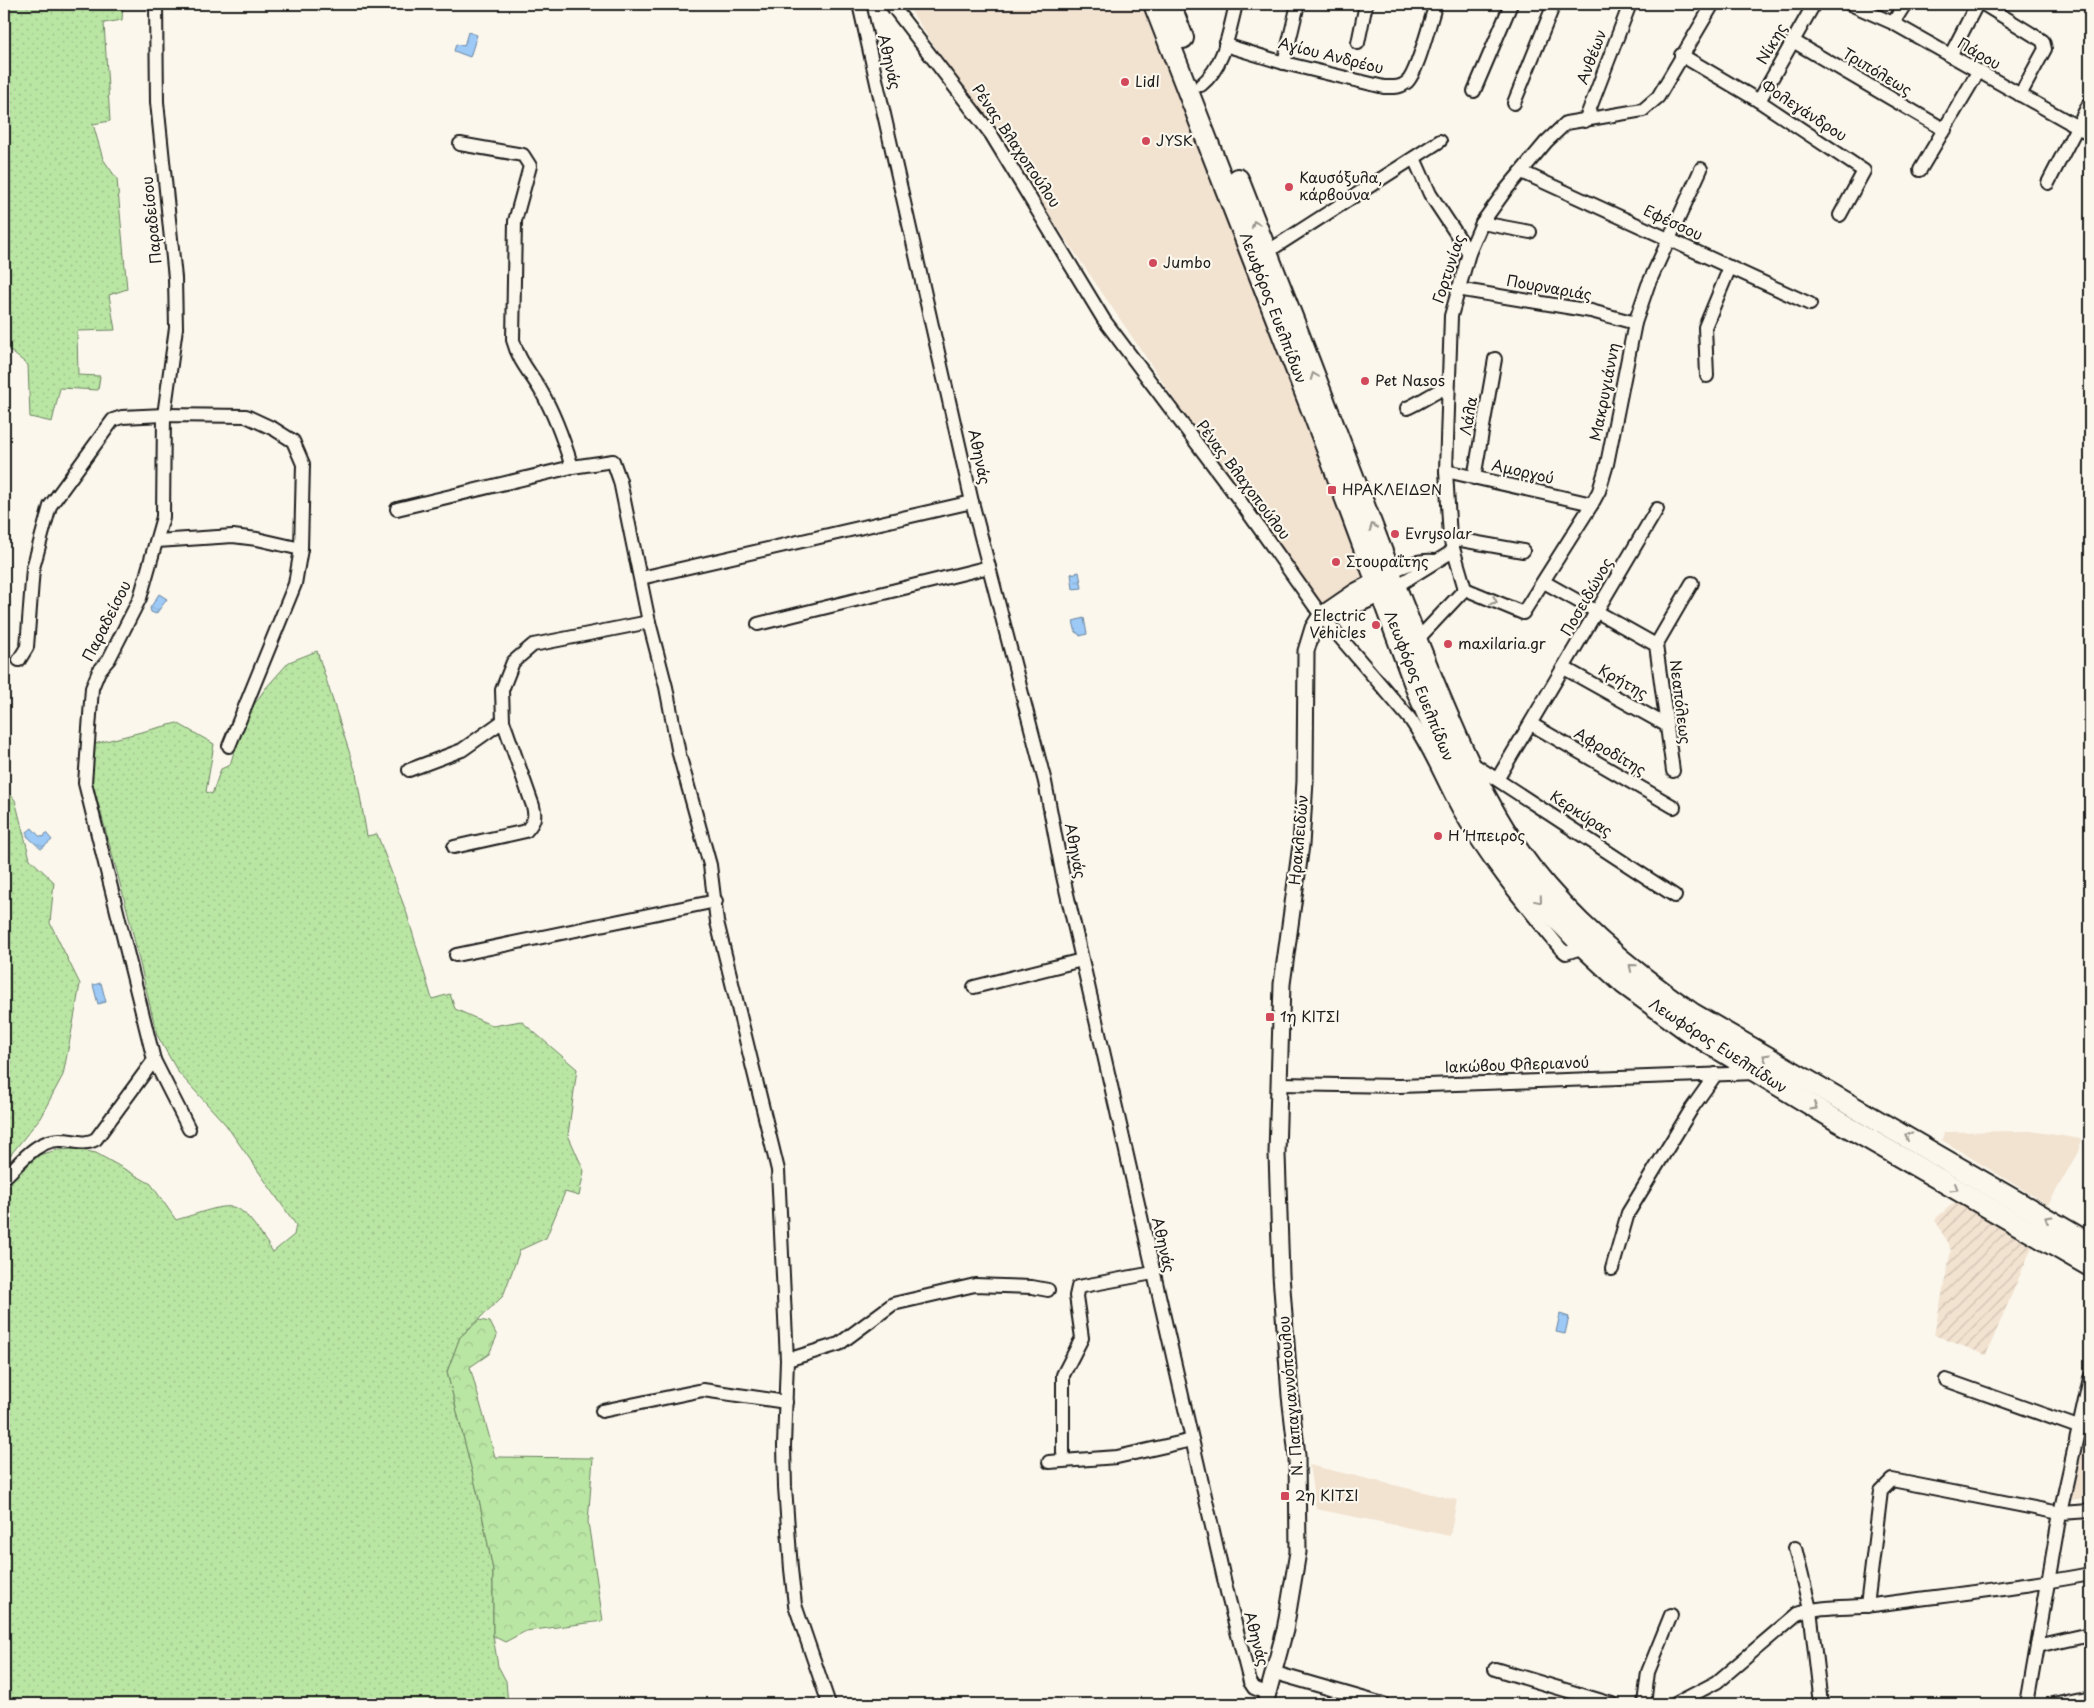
<svg xmlns="http://www.w3.org/2000/svg" width="2094" height="1708" font-family="'Playpen Sans',sans-serif">
  <style>
    .built { fill: #f2e2d0 }
    .industrial { fill: url(#industrial-furrows) }
    .green { fill: url(#green-dots); stroke: #6b8160 }
    .forest { fill: url(#forest-crowns); stroke: #6b8160 }
    .water { fill: url(#water-ripples); stroke: #69849f }
    .lines { fill: none; stroke-linecap: round; stroke-linejoin: round }
    .minor-casing { stroke: #1c1c1c; stroke-width: 16 }
    .tertiary-casing { stroke: #1c1c1c; stroke-width: 19 }
    .primary-casing { stroke: #1c1c1c; stroke-width: 24 }
    .minor { stroke: #fbf7ec; stroke-width: 12 }
    .tertiary { stroke: #fbf7ec; stroke-width: 15 }
    .primary { stroke: #fbf7ec; stroke-width: 20 }
    .oneway { stroke: #97948e }
    .poi-dot { fill: #d1495b; stroke: #fbf7ec; stroke-width: 2 }
    .labels { text-anchor: middle; stroke-width: 4.5; stroke-linejoin: round; paint-order: stroke }
    .street-label { font-size: 15px; fill: #1c1c1c; stroke: #fbf7ec }
    .poi-label { font-size: 15px; fill: #1c1c1c; stroke: #fbf7ec; text-anchor: start }
  </style>
  <defs>
    <pattern id="industrial-furrows" width="10" height="10" patternUnits="userSpaceOnUse" patternTransform="scale(1.25)"><rect width="10" height="10" fill="#f2e2d0"/><path d="M-1 1l2-2M0 10L10 0M9 11l2-2" fill="none" stroke="#cfc1b2"/></pattern>
    <pattern id="green-dots" width="8" height="8" patternUnits="userSpaceOnUse" patternTransform="scale(1.25)"><rect width="8" height="8" fill="#bae6a4"/><path d="M2 2h.1M6 6h.1" fill="none" stroke="#9fc58d" stroke-width="1.8" stroke-linecap="round"/></pattern>
    <pattern id="forest-crowns" width="20" height="18" patternUnits="userSpaceOnUse" patternTransform="scale(1.25)"><rect width="20" height="18" fill="#bae6a4"/><path d="M2 6a3 3 0 1 1 6 0M12 15a3 3 0 1 1 6 0" fill="none" stroke="#9fc58d"/></pattern>
    <pattern id="water-ripples" width="26" height="14" patternUnits="userSpaceOnUse" patternTransform="scale(1.25)"><rect width="26" height="14" fill="#9cc9f6"/><path d="M2 4q2-2 4 0t4 0M15 11q2-2 4 0t4 0" fill="none" stroke="#86acd2"/></pattern>
  </defs>
  <rect width="100%" height="100%" fill="#fbf7ec"/>
  <filter id="ink" filterUnits="userSpaceOnUse"><feTurbulence type="fractalNoise" baseFrequency=".02" numOctaves="2"/><feDisplacementMap in="SourceGraphic" scale="10" xChannelSelector="R" yChannelSelector="G"/><feConvolveMatrix kernelMatrix="1 2 1 2 8 2 1 2 1" color-interpolation-filters="sRGB"/></filter>
  <g filter="url(#ink)">
    <!-- built -->
    <g class="built">
      <polygon points="906,4 1143,4 1375,577 1321,615"/>
      <polygon points="2031,1131 2081,1139 2078,1152 2048,1205 1942,1140 1944,1132"/>
      <polygon points="2090,1420 2090,1497 2071,1500"/>
      <polygon points="1309,1465 1457,1500 1450,1536 1316,1509"/>
    </g>
    <!-- industrial -->
    <polygon class="industrial" points="1956,1201 2032,1247 1986,1355 1934,1335 1951,1250 1935,1219"/>
    <!-- green -->
    <g class="green">
      <polygon points="4,4 123,4 122,20 104,23 110,121 93,124 103,159 117,179 127,289 109,295 115,330 77,331 78,375 100,376 98,390 60,388 52,422 30,417 28,365 9,350 4,349"/>
      <path d="M317 651 356 773 367 836 377 834 407 914 432 999 450 994 455 1009 493 1026 521 1021 577 1069 568 1135 584 1171 579 1196 565 1192 546 1238 520 1250 503 1296 460 1337 447 1372 479 1499 493 1570V1636L498 1666 506 1681 508 1704H4V1185L39 1155 57 1150 76 1149 96 1153 151 1184 176 1220C240 1201 235 1195 273 1252L294 1235 296 1225 226 1125 178 1072 157 1035 128 913 92 780 94 744 177 723 214 744 206 792 212 794 221 769 230 765 244 719 265 689 289 662Z"/>
      <polygon points="4,787 15,800 30,859 54,882 50,923 80,984 73,1024 63,1075 40,1118 4,1163"/>
    </g>
    <!-- forest -->
    <polygon class="forest" points="479,1320 490,1322 497,1336 489,1354 470,1367 495,1457 593,1458 588,1522 603,1621 526,1631 505,1642 493,1636 493,1570 479,1499 447,1372 460,1337"/>
    <!-- water -->
    <g class="water">
      <polygon points="468,32 477,35 470,57 454,51 456,44 464,46"/>
      <polygon points="1079,572 1082,588 1073,589 1071,574"/>
      <polygon points="159,594 167,599 156,614 151,612 150,608"/>
      <polygon points="1084,618 1087,634 1080,636 1078,633 1076,633 1073,621"/>
      <polygon points="32,828 39,836 44,837 46,833 52,840 41,849 27,836 27,832"/>
      <polygon points="101,983 106,1002 98,1004 93,985"/>
      <polygon points="1560,1314 1569,1317 1565,1334 1556,1332"/>
    </g>
    <g class="lines">
      <defs>
        <g id="minor">
          <polyline points="859,4 972,502 1045,782 1062,872 1227,1592 1250,1682 1254,1688 1268,1694"/>
          <path d="M891 4 991 134 1104 320 1240 501 1321 615 1410 719C1430 747 1442 779 1459 810 1487 860 1524 904 1560 948L1566 953 1584 947"/>
          <polyline points="1850,4 1893,23 2090,134"/>
          <polyline points="1983,4 2043,41 2045,49 2020,95"/>
          <polyline points="1893,23 1905,4"/>
          <polyline points="1793,41 1945,130"/>
          <polyline points="1358,43 1366,4"/>
          <path d="M1225 45 1284 63 1384 87C1393 87 1400 88 1407 82 1418 72 1430 20 1436 4"/>
          <polyline points="1681,55 1759,101 1864,171 1840,215"/>
          <polyline points="1950,56 1977,4"/>
          <polyline points="1284,63 1298,4"/>
          <path d="M1201 85C1224 67 1229 32 1236 4"/>
          <polyline points="1474,91 1511,4"/>
          <polyline points="1759,101 1814,4"/>
          <polyline points="1514,103 1554,4"/>
          <polyline points="1585,121 1630,4"/>
          <path d="M460 144 523 155 530 166 515 221 513 340C519 362 530 372 541 391 555 415 564 441 572 467L613 461 620 481 649 622 666 687 679 754 710 865 717 922 778 1170 787 1360 784 1446 785 1487 791 1569 795 1605 829 1704"/>
          <polyline points="1414,158 1430,194 1469,253"/>
          <polyline points="1920,170 1978,72"/>
          <polyline points="1522,172 1810,304"/>
          <polyline points="2048,183 2090,102"/>
          <polyline points="1482,223 1530,232"/>
          <polyline points="1267,252 1440,141"/>
          <polyline points="1457,289 1591,311 1635,323"/>
          <polyline points="1707,376 1705,327 1730,267"/>
          <path d="M1407 408C1422 402 1433 392 1448 387"/>
          <polyline points="1446,471 1592,504"/>
          <polyline points="1474,478 1495,359"/>
          <polyline points="397,509 572,467"/>
          <polyline points="1450,538 1523,551"/>
          <polyline points="157,541 233,536 257,539 301,549"/>
          <path d="M1389 573C1404 565 1419 559 1435 561"/>
          <polyline points="641,578 972,502"/>
          <polyline points="1544,582 1656,645 1673,771"/>
          <polyline points="1395,587 1453,551"/>
          <polyline points="1465,589 1523,613 1592,504 1599,491 1607,464 1635,323 1648,285 1701,169"/>
          <polyline points="758,624 989,567"/>
          <polyline points="1415,642 1465,589 1450,538 1446,471 1451,316 1469,253 1482,223 1505,191 1546,142 1566,123 1643,110 1658,97 1713,4"/>
          <polyline points="1656,645 1692,583"/>
          <polyline points="19,660 27,647 33,568 50,506 113,420 122,417 164,415 246,416 274,429 293,441 303,464 301,549 295,584 229,746"/>
          <polyline points="1564,668 1666,725"/>
          <polyline points="1531,724 1674,807"/>
          <polyline points="1470,762 1675,896"/>
          <polyline points="409,770 462,750 503,721"/>
          <polyline points="1498,778 1657,509"/>
          <path d="M454 847 526 831C534 822 536 817 533 806L503 721 502 690 513 662 533 645 649 622"/>
          <polyline points="456,955 716,901"/>
          <polyline points="974,987 1082,960"/>
          <polyline points="154,1060 189,1129"/>
          <polyline points="1279,1084 1400,1086 1756,1073"/>
          <path d="M4 1178C20 1163 37 1139 61 1140 74 1140 84 1146 96 1139L154 1060 85 783 92 688 99 671 109 659 140 598 163 517 164 415 176 328 175 278 157 102 156 4"/>
          <polyline points="1612,1269 1628,1213 1692,1108 1716,1074"/>
          <polyline points="787,1360 839,1344 893,1304 975,1285 1032,1287 1048,1290"/>
          <polyline points="1946,1380 2078,1427"/>
          <polyline points="602,1411 703,1390 786,1402"/>
          <polyline points="1063,1453 1063,1375 1082,1338 1076,1296 1078,1287 1153,1273"/>
          <polyline points="1049,1462 1117,1457 1192,1440"/>
          <polyline points="1795,1548 1810,1609 1821,1704"/>
          <polyline points="1867,1606 1881,1491 1892,1480 2060,1513 2090,1511"/>
          <polyline points="2037,1646 2090,1634"/>
          <polyline points="1495,1669 1612,1704"/>
          <polyline points="1275,1673 1383,1704"/>
          <polyline points="1644,1704 1648,1672 1671,1615"/>
          <path d="M1675 1704 1717 1682 1797 1614C1822 1605 1848 1608 1873 1605 1946 1595 2019 1588 2090 1574"/>
          <polyline points="2027,1704 2060,1513 2090,1378"/>
          <polyline points="2053,1704 2090,1696"/>
        </g>
        <g id="tertiary">
          <polyline points="1338,606 1361,603 1390,590"/>
          <polyline points="1265,1704 1285,1630 1298,1552 1297,1455 1290,1396 1281,1275 1277,1154 1282,984 1301,845 1305,781 1306,651 1313,628 1321,615 1356,591 1384,576"/>
        </g>
        <g id="primary">
          <polyline points="1154,4 1331,459 1418,693 1444,752 1497,848 1546,908 1584,947 1624,984 1687,1030 1836,1120 2090,1266"/>
          <polyline points="1170,4 1183,38"/>
          <path d="M1238 179C1287 303 1335 427 1382 552 1404 609 1426 666 1451 723 1473 774 1497 824 1531 868 1575 925 1634 973 1693 1014L2090 1244"/>
        </g>
      </defs>
      <!-- minor casing -->
      <use href="#minor" class="minor-casing"/>
      <!-- tertiary casing -->
      <use href="#tertiary" class="tertiary-casing"/>
      <!-- primary casing -->
      <use href="#primary" class="primary-casing"/>
      <!-- minor -->
      <use href="#minor" class="minor"/>
      <!-- tertiary -->
      <use href="#tertiary" class="tertiary"/>
      <!-- primary -->
      <use href="#primary" class="primary"/>
    </g>
    <!-- one-way arrows -->
    <defs><path id="oneway-chevron" d="M-2-3.5L2.5 0L-2 3.5" fill="none" stroke-width="1.6" stroke-linecap="round" stroke-linejoin="round" transform="scale(1.25)"/></defs>
    <g class="oneway">
      <use href="#oneway-chevron" transform="translate(1255 224) rotate(-112)"/>
      <use href="#oneway-chevron" transform="translate(1314 376) rotate(-111)"/>
      <use href="#oneway-chevron" transform="translate(1373 527) rotate(-111)"/>
      <use href="#oneway-chevron" transform="translate(1494 601) rotate(23)"/>
      <use href="#oneway-chevron" transform="translate(1539 900) rotate(50)"/>
      <use href="#oneway-chevron" transform="translate(1632 967) rotate(-140)"/>
      <use href="#oneway-chevron" transform="translate(1766 1057) rotate(-149)"/>
      <use href="#oneway-chevron" transform="translate(1814 1107) rotate(31)"/>
      <use href="#oneway-chevron" transform="translate(1908 1136) rotate(-150)"/>
      <use href="#oneway-chevron" transform="translate(1955 1188) rotate(30)"/>
      <use href="#oneway-chevron" transform="translate(2048 1219) rotate(-149)"/>
    </g>
  </g>
  <!-- markers -->
  <g class="poi-dot">
    <circle cx="1125" cy="82" r="5"/>
    <circle cx="1146" cy="141" r="5"/>
    <circle cx="1289" cy="187" r="5"/>
    <circle cx="1153" cy="263" r="5"/>
    <circle cx="1365" cy="381" r="5"/>
    <rect x="1327" y="485" width="10" height="10" rx="2.5"/>
    <circle cx="1395" cy="534" r="5"/>
    <circle cx="1336" cy="562" r="5"/>
    <circle cx="1376" cy="625" r="5"/>
    <circle cx="1448" cy="644" r="5"/>
    <circle cx="1438" cy="836" r="5"/>
    <rect x="1265" y="1012" width="10" height="10" rx="2.5"/>
    <rect x="1280" y="1491" width="10" height="10" rx="2.5"/>
  </g>
  <g class="labels">
    <!-- street labels -->
    <g class="street-label">
      <text transform="translate(1772 44) rotate(-60)" y="5">Νίκης</text>
      <text transform="translate(1979 54) rotate(30)" y="5">Πάρου</text>
      <text transform="translate(1331 56) rotate(14)" y="5">Αγίου Ανδρέου</text>
      <text transform="translate(1592 57) rotate(-69)" y="5">Ανθέων</text>
      <text transform="translate(889 62) rotate(77)" y="5">Αθηνάς</text>
      <text transform="translate(1877 72) rotate(31)" y="5">Τριπόλεως</text>
      <text transform="translate(1804 111) rotate(33)" y="5">Φολεγάνδρου</text>
      <text transform="translate(1016 146) rotate(56)" y="5">Ρένας Βλαχοπούλου</text>
      <text transform="translate(152 220) rotate(-96)" y="5">Παραδείσου</text>
      <text transform="translate(1673 223) rotate(25)" y="5">Εφέσσου</text>
      <text transform="translate(1449 269) rotate(-72)" y="5">Γορτυνίας</text>
      <text transform="translate(1549 288) rotate(10)" y="5">Πουρναριάς</text>
      <text transform="translate(1273 308) rotate(69)" y="5">Λεωφόρος Ευελπίδων</text>
      <text transform="translate(1605 392) rotate(-79)" y="5">Μακρυγιάννη</text>
      <text transform="translate(1469 416) rotate(-80)" y="5">Λάλα</text>
      <text transform="translate(979 457) rotate(78)" y="5">Αθηνάς</text>
      <text transform="translate(1523 472) rotate(13)" y="5">Αμοργού</text>
      <text transform="translate(1243 480) rotate(53)" y="5">Ρένας Βλαχοπούλου</text>
      <text transform="translate(1587 597) rotate(-60)" y="5">Ποσειδώνος</text>
      <text transform="translate(107 621) rotate(-63)" y="5">Παραδείσου</text>
      <text transform="translate(1623 682) rotate(29)" y="5">Κρήτης</text>
      <text transform="translate(1419 686) rotate(68)" y="5">Λεωφόρος Ευελπίδων</text>
      <text transform="translate(1680 702) rotate(83)" y="5">Νεαπόλεως</text>
      <text transform="translate(1610 752) rotate(30)" y="5">Αφροδίτης</text>
      <text transform="translate(1581 814) rotate(33)" y="5">Κερκύρας</text>
      <text transform="translate(1299 840) rotate(-85)" y="5">Ηρακλειδών</text>
      <text transform="translate(1075 851) rotate(79)" y="5">Αθηνάς</text>
      <text transform="translate(1718 1046) rotate(33)" y="5">Λεωφόρος Ευελπίδων</text>
      <text transform="translate(1517 1065) rotate(-2)" y="5">Ιακώβου Φλεριανού</text>
      <text transform="translate(1163 1245) rotate(77)" y="5">Αθηνάς</text>
      <text transform="translate(1291 1396) rotate(-95)" y="5">Ν. Παπαγιαννόπουλου</text>
      <text transform="translate(1256 1639) rotate(75)" y="5">Αθηνάς</text>
    </g>
    <!-- poi labels -->
    <g class="poi-label">
      <text x="1135" y="87">Lidl</text>
      <text x="1156" y="146">JYSK</text>
      <text x="1299" y="183">Καυσόξυλα,<tspan x="1299" dy="17">κάρβουνα</tspan></text>
      <text x="1163" y="268">Jumbo</text>
      <text x="1375" y="386">Pet Nasos</text>
      <text x="1342" y="495">ΗΡΑΚΛΕΙΔΩΝ</text>
      <text x="1405" y="539">Evrysolar</text>
      <text x="1346" y="567">Στουραΐτης</text>
      <text x="1366" y="621" text-anchor="end">Electric<tspan x="1366" dy="17">Vehicles</tspan></text>
      <text x="1458" y="649">maxilaria.gr</text>
      <text x="1448" y="841">Η Ήπειρος</text>
      <text x="1280" y="1022">1η ΚΙΤΣΙ</text>
      <text x="1295" y="1501">2η ΚΙΤΣΙ</text>
    </g>
  </g>
  <!-- margin -->
  <rect width="2094" height="1708" fill="none" stroke="#fbf7ec" stroke-width="20"/>
  <rect x="10" y="10" width="2074" height="1688" fill="none" stroke="#1c1c1c" stroke-width="2" filter="url(#ink)"/>
</svg>
